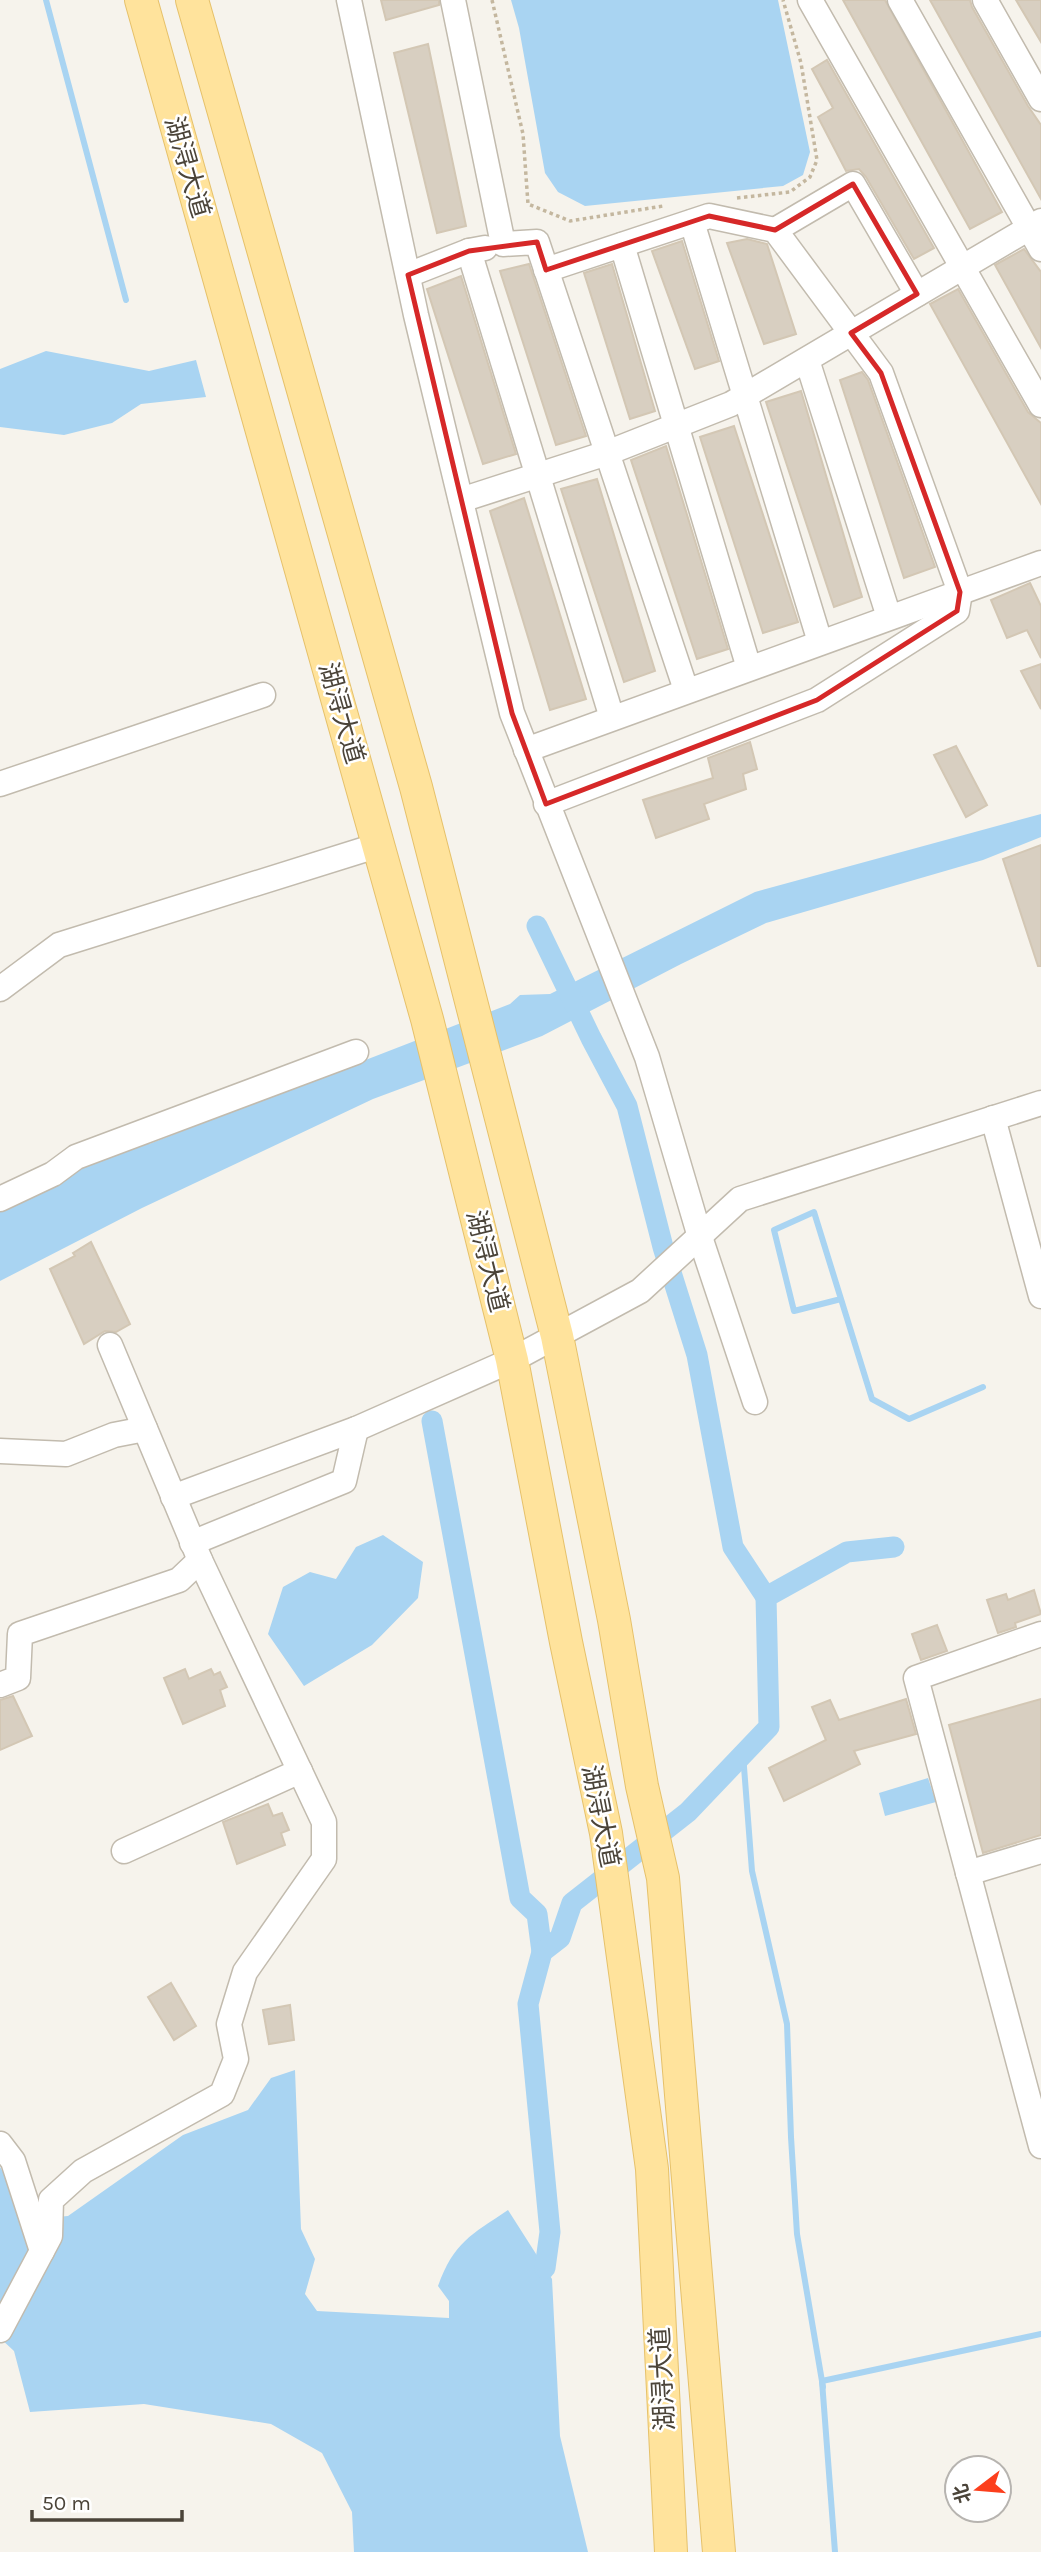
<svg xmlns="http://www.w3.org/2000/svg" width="1041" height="2552" font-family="Karla,'Noto Sans SC',sans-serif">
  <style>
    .water { fill: #a9d4f2 }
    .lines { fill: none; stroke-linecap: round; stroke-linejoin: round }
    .stream { stroke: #a9d4f2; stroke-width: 6 }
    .canal { stroke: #a9d4f2; stroke-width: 21 }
    .building { fill: #d8cfc1; stroke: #d3c7b4; stroke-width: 2 }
    .minor-casing { stroke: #c2bbae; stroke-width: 27 }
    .major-casing { stroke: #e6c16a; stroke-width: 34 }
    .path { stroke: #c4b79f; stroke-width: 3.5; stroke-dasharray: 3.5 3.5; stroke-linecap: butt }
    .minor { stroke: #fff; stroke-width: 24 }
    .major { stroke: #ffe39c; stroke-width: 32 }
    .marked { fill: none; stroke: #d62828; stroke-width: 5; stroke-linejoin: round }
    .labels { text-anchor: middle; stroke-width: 5; stroke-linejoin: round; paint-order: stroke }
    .street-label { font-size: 26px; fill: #4b4439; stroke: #fff }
  </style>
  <rect width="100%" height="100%" fill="#f6f3ec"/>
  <!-- water -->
  <g class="water">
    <polygon points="511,0 778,0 810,152 803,175 783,186 585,206 558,192 545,173 519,28"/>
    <polygon points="46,351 149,371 196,360 206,397 141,404 112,423 64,435 0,427 0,369"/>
    <polygon points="1041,814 1041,837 983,860 766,923 681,964 542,1036 373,1099 142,1208 0,1281 0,1205 143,1141 149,1144 510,1004 520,995 550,994 755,892"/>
    <polygon points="383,1535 423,1562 418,1598 372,1645 304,1686 268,1634 283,1587 310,1572 336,1579 356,1547"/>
    <polygon points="928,1778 936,1802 885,1816 879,1793"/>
    <path d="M295 2070 301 2229 315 2259 305 2294 317 2311 449 2318V2301L438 2286C454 2242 471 2235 508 2210L552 2279 560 2436 588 2552H354L352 2512 322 2453 271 2424 144 2404 30 2412 14 2351 0 2338V2167L32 2219 68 2216 183 2135 248 2110 271 2078Z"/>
  </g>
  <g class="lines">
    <!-- stream -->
    <g class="stream">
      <polyline points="46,0 126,300"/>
      <polyline points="841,1299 794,1311 774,1230 814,1212 872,1399 909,1419 983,1387"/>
      <polyline points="743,1754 752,1871 787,2024 791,2137 797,2234 823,2387"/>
      <polyline points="835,2552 822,2381 1041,2334"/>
    </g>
    <!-- canal -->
    <g class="canal">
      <polyline points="537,926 591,1038 627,1106 663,1247 697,1355 733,1547 766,1597"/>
      <polyline points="432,1421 520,1898 537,1914 542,1952"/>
      <polyline points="545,2268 550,2232 528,2004 542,1952 560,1938 572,1903 688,1812 769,1727 766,1597 847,1552 894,1547"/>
    </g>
  </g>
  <!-- building -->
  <g class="building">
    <polygon points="381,0 439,0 439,5 386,20"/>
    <polygon points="843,0 885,0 1002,212 970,229"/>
    <polygon points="930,0 970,0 972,7 1028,106 1041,125 1041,199"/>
    <polygon points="1016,0 1041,0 1041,42"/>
    <polygon points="428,44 466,226 437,233 394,53"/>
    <polygon points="827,60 934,248 914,259 866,177 859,169 846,171 818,117 833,108 812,69"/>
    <polygon points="747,239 767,244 796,334 764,344 727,243"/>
    <polygon points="682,241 719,361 695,369 652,251"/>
    <polygon points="1024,249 1041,272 1041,348 995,265"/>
    <polygon points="529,264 586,436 556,445 500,271"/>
    <polygon points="612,264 655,411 630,419 584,273"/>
    <polygon points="461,276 516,454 483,464 427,289"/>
    <polygon points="958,289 1028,412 1041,423 1041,504 930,304"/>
    <polygon points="862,372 868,380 935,567 904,578 840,380"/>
    <polygon points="801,391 862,597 834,607 766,402"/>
    <polygon points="734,426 798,622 763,633 700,437"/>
    <polygon points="666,446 728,649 697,659 631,460"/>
    <polygon points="597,479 655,671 624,682 561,489"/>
    <polygon points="524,498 586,699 550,710 490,511"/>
    <polygon points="1030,583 1041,606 1041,658 1027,630 1007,638 991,600"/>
    <polygon points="1041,664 1041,709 1021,671"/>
    <polygon points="750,742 757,769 743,774 746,789 704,804 709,819 656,838 643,800 713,778 708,758"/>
    <polygon points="956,746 987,805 966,817 934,755"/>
    <polygon points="1041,845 1041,966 1038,966 1003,859"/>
    <polygon points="91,1242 130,1324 116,1332 105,1331 84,1344 50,1269 75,1256 73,1253"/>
    <polygon points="1034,1590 1041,1614 1015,1623 1016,1627 998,1633 987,1600 1006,1594 1008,1600"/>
    <polygon points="937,1625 947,1651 921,1660 912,1634"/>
    <polygon points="185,1669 189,1679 211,1669 214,1675 220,1672 227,1687 220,1690 225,1706 183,1724 164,1678"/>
    <polygon points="13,1696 32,1736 0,1750 0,1700"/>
    <polygon points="906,1699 916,1734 854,1751 860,1764 784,1801 769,1768 826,1740 812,1707 830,1700 839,1720"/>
    <polygon points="1041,1699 1041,1835 983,1853 949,1725"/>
    <polygon points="268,1804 273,1816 282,1813 289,1830 281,1833 285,1845 237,1864 223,1822"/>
    <polygon points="171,1983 196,2026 174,2040 148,1997"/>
    <polygon points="290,2005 294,2040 269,2044 263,2010"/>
  </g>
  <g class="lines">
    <defs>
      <g id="minor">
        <polyline points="349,0 416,315 512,713 647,1057 700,1237 755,1402"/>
        <polyline points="453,0 503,244 537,242 686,690"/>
        <polyline points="810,0 1041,405"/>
        <polyline points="900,0 1041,249"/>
        <polyline points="985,0 1041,99"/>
        <polyline points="692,222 820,642"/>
        <polyline points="775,230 853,184 917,294"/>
        <polyline points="622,245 749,668"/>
        <polyline points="469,251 612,718"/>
        <polyline points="408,275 469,251 485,248"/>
        <polyline points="807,360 889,617"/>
        <polyline points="461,500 607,453 731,404 1041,221"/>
        <polyline points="526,750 1041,563"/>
        <polyline points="0,784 263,695"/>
        <polyline points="546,804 817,700 957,611 960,592 881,373 775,230 709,216 546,270"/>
        <polyline points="0,989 59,945 379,845"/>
        <polyline points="993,1118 1041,1296"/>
        <polyline points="0,1199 53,1174 76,1157 356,1052"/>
        <polyline points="0,1451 66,1454 114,1435 145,1429"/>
        <polyline points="173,1497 356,1429 512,1360 640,1291 740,1199 1041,1103"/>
        <polyline points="192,1543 344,1481 356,1429"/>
        <polyline points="1041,1634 916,1678 1041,2146"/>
        <polyline points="0,1685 18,1678 20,1634 179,1580 200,1560"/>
        <polyline points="124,1851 300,1771"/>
        <polyline points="968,1873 1041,1851"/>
        <polyline points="0,2144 13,2161 42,2251"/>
        <polyline points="0,2330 50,2236 51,2200 83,2171 222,2094 236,2059 229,2024 245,1972 324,1859 324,1822 200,1560 110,1345"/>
      </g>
      <g id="major">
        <polyline points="141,0 427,1019 512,1360 566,1642 606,1833 652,2169 671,2552"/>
        <polyline points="192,0 416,787 557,1336 614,1620 642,1786 663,1878 719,2552"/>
      </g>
    </defs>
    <!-- minor casing -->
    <use href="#minor" class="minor-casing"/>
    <!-- major casing -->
    <use href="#major" class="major-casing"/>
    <!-- path -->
    <g class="path">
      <polyline points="492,0 523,134 528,204 570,221 663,206"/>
      <polyline points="737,198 790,192 810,177 817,160 801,63 783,0"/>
    </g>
    <!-- minor -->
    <use href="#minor" class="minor"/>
    <!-- major -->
    <use href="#major" class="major"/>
  </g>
  <!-- marked area -->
  <path class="marked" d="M853 184 917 294 851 333 881 373 960 592 957 611 817 700 546 804 512 713 408 275 469 251 537 242 546 270 709 216 775 230Z"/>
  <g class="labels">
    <!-- street labels -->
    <g class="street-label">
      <text transform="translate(188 167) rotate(74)" y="9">湖浔大道</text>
      <text transform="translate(342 713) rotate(74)" y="9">湖浔大道</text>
      <text transform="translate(488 1261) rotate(76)" y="9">湖浔大道</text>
      <text transform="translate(601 1816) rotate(79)" y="9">湖浔大道</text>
      <text transform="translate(662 2379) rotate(-93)" y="9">湖浔大道</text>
    </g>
  </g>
  <!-- north arrow -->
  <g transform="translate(978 2489) rotate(254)"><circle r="33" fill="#ffffff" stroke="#b7b4b0" stroke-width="2"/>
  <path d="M0-5L12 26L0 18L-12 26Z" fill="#fc3f1d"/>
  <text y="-10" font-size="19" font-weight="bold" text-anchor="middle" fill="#4b4439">北</text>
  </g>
  <!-- scale -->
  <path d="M32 2510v10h150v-10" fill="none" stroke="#4b4439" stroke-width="3.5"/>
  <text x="42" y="2510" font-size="21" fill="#4b4439" stroke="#ffffff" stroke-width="5" paint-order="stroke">50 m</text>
</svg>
